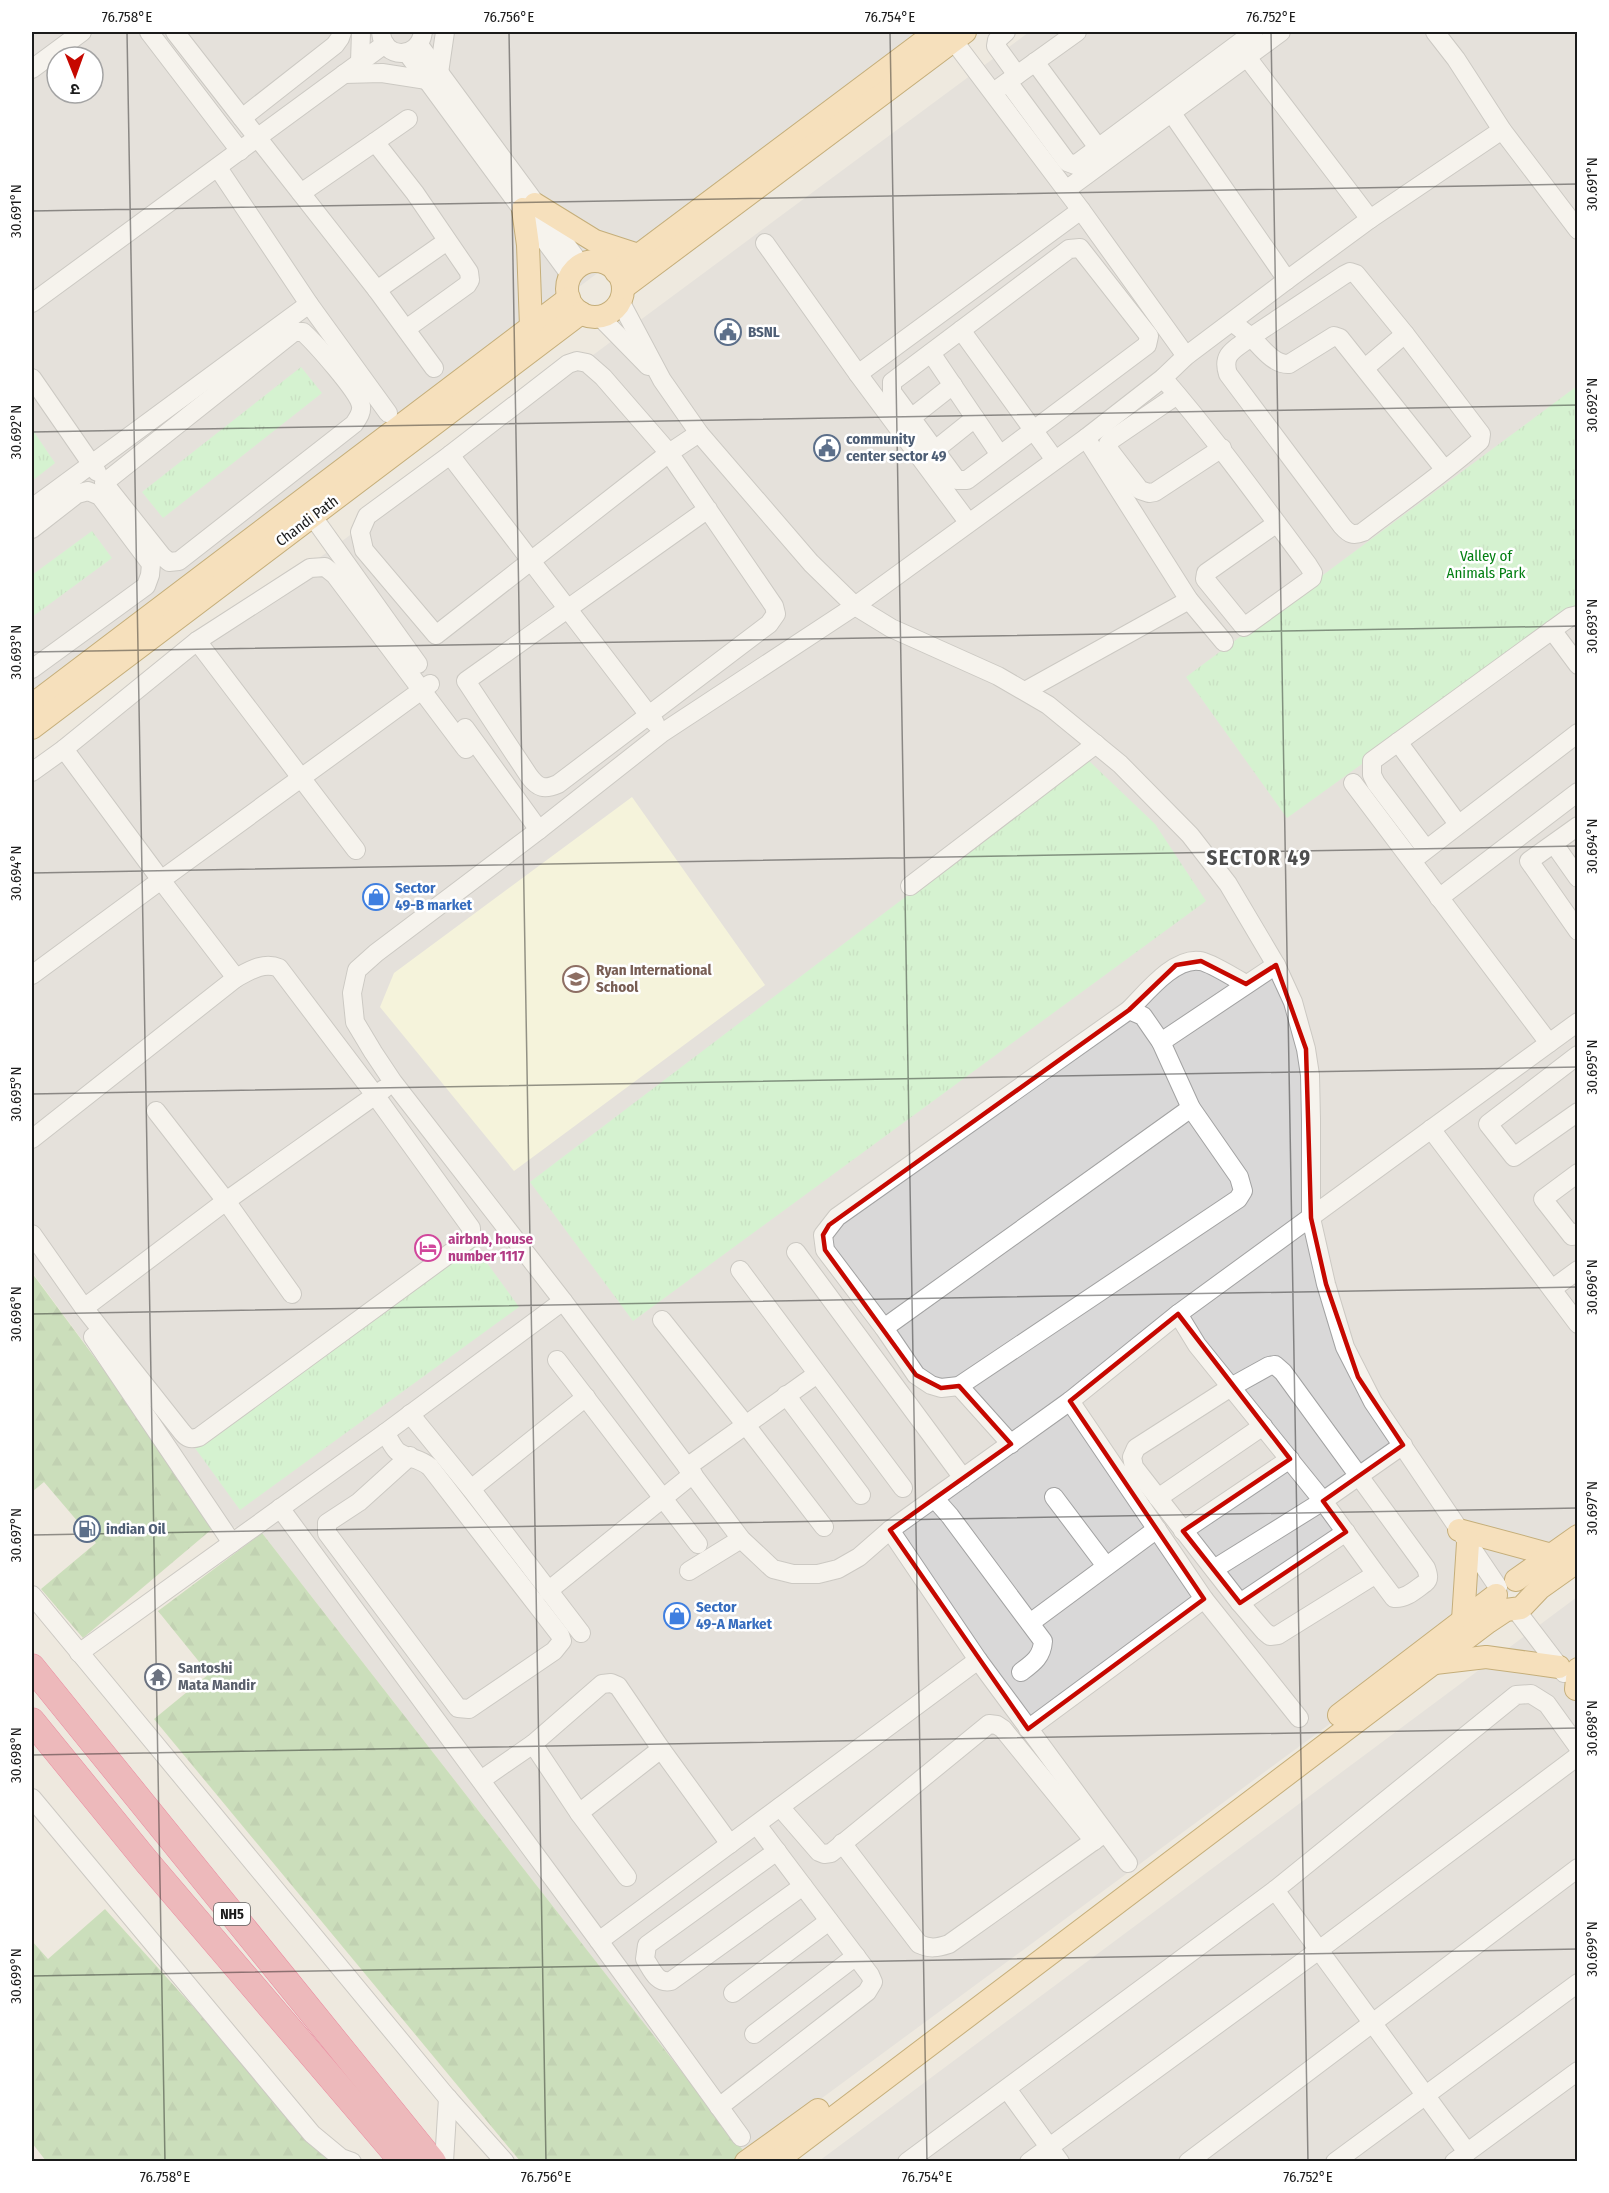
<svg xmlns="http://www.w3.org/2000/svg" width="1609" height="2193" font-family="'Fira Sans Condensed','Noto Sans Devanagari',sans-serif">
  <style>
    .residential { fill: #d9d8d8; fill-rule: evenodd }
    .education { fill: #fdffd7 }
    .forest { fill: url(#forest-firs) }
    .park { fill: url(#park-tufts) }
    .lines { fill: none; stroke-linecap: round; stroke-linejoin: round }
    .minor-casing { stroke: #a2a2a2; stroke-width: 20 }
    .major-casing { stroke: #926700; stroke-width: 24 }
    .highway-casing { stroke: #e21654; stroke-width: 27 }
    .minor { stroke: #fff; stroke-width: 18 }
    .major { stroke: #ffd493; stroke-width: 22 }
    .highway { stroke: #ec7f90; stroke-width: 26 }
    .marked { fill: none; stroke: #c60800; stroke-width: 4.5; stroke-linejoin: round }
    .ticks { fill: none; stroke: #1b1b1b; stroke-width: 1.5; stroke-opacity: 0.45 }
    .labels { text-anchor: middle; stroke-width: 5; stroke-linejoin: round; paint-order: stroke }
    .shield { fill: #fff; stroke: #5f5f5f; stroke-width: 1.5 }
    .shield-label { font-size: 14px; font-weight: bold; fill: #1b1b1b }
    .service-label { font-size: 15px; font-weight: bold; fill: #4e5e75; stroke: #fff; text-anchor: start }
    .street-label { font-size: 15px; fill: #1b1b1b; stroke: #fff }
    .park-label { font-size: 15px; fill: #037f12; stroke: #fff }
    .shop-label { font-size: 15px; font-weight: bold; fill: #366cbe; stroke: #fff; text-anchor: start }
    .education-label { font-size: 15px; font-weight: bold; fill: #785e54; stroke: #fff; text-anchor: start }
    .hotel-label { font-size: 15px; font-weight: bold; fill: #b23c85; stroke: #fff; text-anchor: start }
    .worship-label { font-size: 15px; font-weight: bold; fill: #5b616d; stroke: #fff; text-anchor: start }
    .district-label { font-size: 21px; font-weight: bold; letter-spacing: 1.5px; fill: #4e4e4e; stroke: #fff }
    .neatline { fill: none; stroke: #1b1b1b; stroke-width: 2 }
    .ticks-label { font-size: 15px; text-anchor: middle; fill: #1b1b1b }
  </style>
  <defs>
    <pattern id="forest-firs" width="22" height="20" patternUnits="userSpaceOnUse" patternTransform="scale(1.5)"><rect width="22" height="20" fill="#a1d190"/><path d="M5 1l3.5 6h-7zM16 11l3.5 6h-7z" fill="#8ab37c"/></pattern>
    <pattern id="park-tufts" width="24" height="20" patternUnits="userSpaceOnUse" patternTransform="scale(1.5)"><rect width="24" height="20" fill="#b7fdbf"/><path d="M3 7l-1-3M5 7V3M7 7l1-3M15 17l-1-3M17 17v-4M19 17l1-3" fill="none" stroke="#9dd8a4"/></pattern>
  </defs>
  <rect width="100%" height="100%" fill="#eee9df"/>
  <!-- residential -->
  <g class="residential">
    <path d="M32 32H920L32 696ZM57 57H93V93H57Z"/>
    <polygon points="1029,32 1577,32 1577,1542 746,2154 262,1533 218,1524 32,1272 32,763 311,564"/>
    <polygon points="1577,1597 1577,2161 819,2161"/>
  </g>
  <!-- education -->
  <polygon class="education" points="632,797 765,985 514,1171 380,1007 394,973"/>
  <!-- forest -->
  <g class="forest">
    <polygon points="32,1273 218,1524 83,1638 41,1589 96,1543 44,1482 32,1492"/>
    <polygon points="262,1533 746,2154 736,2162 520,2161 154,1719 209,1674 158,1611"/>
    <polygon points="105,1909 332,2161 46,2161 32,2143 32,1941 48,1959"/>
  </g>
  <!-- park -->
  <g class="park">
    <polygon points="301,367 322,393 163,518 142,492"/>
    <polygon points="1577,386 1577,609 1287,818 1186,677"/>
    <polygon points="32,429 55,463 32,481"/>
    <polygon points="92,531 112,558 32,617 32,575"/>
    <polygon points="1087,759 1155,824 1206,901 633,1321 530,1182"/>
    <polygon points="474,1245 519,1307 240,1510 195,1448"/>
  </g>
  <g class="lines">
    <defs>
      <g id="minor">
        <polyline points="149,32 240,151"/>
        <polyline points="175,32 242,118 335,45 340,38 342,32"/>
        <path d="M381 32C383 60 419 60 423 32"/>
        <polyline points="1006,32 997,40 996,46 1017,75"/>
        <polyline points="1435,32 1456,59 1502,130 1578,230"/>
        <polyline points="953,40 1081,210 1186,356"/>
        <polyline points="419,45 581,265"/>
        <polyline points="407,53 571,276"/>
        <polyline points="1246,56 1370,219"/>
        <polyline points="360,62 361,32"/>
        <polyline points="1035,62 1099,149"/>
        <polyline points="32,69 82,32"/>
        <polyline points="439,73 445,32"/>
        <polyline points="344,74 382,73 427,80"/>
        <polyline points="1008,82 1067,162 1075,165 1254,32"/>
        <polyline points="999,88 1077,32"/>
        <polyline points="1171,112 1287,280"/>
        <polyline points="242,118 377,290 434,368"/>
        <polyline points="1502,130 1370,219 1287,280 1186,356 1163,378 1086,438 855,606 662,733 539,830 376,953 357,970 352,993 355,1022 373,1052 393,1082 563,1301 741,1539 773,1569 793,1574 818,1574 838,1569 859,1557 890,1530 1070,1401 1178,1314 1578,1022"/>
        <polyline points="375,142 408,119"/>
        <polyline points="218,168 309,304 388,413"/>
        <polyline points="1066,190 1281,32"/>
        <polyline points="301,193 375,142 415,193 469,272 470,280 467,285 406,329"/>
        <polyline points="765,243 858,374 968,522"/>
        <polygon points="1080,248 1149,336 1147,345 967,480 957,480 892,392 892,382 1069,249"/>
        <polyline points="377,290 447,241"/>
        <polyline points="620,301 662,380 699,433 811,563 855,606 891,628 998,676 1048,705 1120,764 1190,835 1228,884 1276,965 1293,1002 1306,1049 1310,1075 1311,1120 1311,1218 1326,1284 1345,1347 1373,1402 1498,1587"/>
        <polyline points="32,303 385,44"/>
        <polyline points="600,317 648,366"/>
        <path d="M1232 322 1251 337C1236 349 1221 353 1228 374L1342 526C1349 534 1353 536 1363 532 1402 502 1443 474 1480 441L1481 434 1405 334 1356 274 1350 272 1344 275 1251 337C1262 348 1274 365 1289 364L1334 336 1340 338 1445 470"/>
        <polyline points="961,330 1055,460"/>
        <path d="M294 332H303C315 343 359 392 361 406 362 413 358 418 354 424L179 561 169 562 162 556 104 483Z"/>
        <polyline points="931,353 1000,455"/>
        <polyline points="1365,368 1405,334"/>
        <polyline points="858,374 1081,210"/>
        <polyline points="32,378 97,472"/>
        <path d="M1163 378C1215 438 1261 502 1308 565L1313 573 1312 578 1244 627 1205 579 1206 573 1277 523"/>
        <polyline points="1177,395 1111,440 1108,444 1110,451 1140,490 1149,493 1155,492 1222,448"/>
        <polyline points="911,418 953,385"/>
        <path d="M699 433 669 453 436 635 364 550 360 532 367 516 450 455 568 364 577 361 587 363 603 377 669 453 774 606 776 614 769 624 558 784C544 790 538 788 529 776L466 681 708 509"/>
        <polyline points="1086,438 1189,600 1224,642"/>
        <polyline points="935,450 975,418"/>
        <polyline points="450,455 655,723"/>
        <polyline points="32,508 309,304"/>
        <polyline points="313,517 418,664"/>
        <polyline points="32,529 77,494 88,491 100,496 151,564 150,575 146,586 32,669"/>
        <polyline points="1552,630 1578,665"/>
        <polyline points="197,641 356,850"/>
        <polyline points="1025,691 1189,600"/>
        <polyline points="465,728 539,830"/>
        <polyline points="1398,742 1458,824"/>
        <polyline points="32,772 64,749"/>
        <polyline points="1353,783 1549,1043"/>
        <polyline points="1578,826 1529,861 1578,931"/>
        <polyline points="1554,844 1578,878"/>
        <polyline points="1426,849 1376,783 1372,775 1372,761 1570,617 1578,615"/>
        <polyline points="1418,856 1578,733"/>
        <polyline points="910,886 1096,744"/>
        <polyline points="1439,898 1578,792"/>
        <polyline points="32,975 161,880 64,749 197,641 310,568 325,567 335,575 466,749"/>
        <polyline points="236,978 161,880 430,684"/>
        <polygon points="1129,1010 1143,1016 1161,1042 1191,1108 1239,1177 1243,1191 1238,1199 959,1386 941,1388 931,1385 916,1375 884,1328 825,1250 823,1235 837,1217"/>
        <path d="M1129 1010C1146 993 1174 957 1200 961 1210 962 1236 979 1246 984"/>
        <polyline points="1161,1042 1276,965"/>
        <polyline points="1578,1055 1488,1124 1514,1157 1578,1112"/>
        <polyline points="156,1111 226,1201 292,1294"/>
        <polyline points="1431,1129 1578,1324"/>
        <path d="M32 1139 236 978C249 971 264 961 279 968L375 1095 471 1228V1234L468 1240 199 1437C190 1440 187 1438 182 1432L84 1308"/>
        <polyline points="1578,1173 1543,1199 1572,1236 1578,1232"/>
        <polyline points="32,1234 84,1308 226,1201 384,1089"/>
        <polyline points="796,1252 963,1478"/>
        <polyline points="740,1270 903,1488"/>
        <polyline points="1552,1289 1578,1270"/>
        <polyline points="1178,1314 1197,1345 1323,1501 1214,1569"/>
        <polyline points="662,1320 745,1424 824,1527"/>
        <polyline points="884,1328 1191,1108"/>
        <polyline points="93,1337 232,1543"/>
        <polyline points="557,1360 698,1544"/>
        <polyline points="959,1386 1011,1444"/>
        <polyline points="786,1395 861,1495"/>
        <polyline points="1070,1401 1204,1599 1299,1718"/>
        <polyline points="410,1414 471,1489 581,1633"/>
        <path d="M385 1433C389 1438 392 1446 397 1451 405 1458 420 1458 430 1467L560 1635 562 1641 554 1651 469 1709 458 1708 327 1533V1523L359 1502 410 1456"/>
        <polyline points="687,1467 817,1374"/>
        <polyline points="471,1489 586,1397"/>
        <polyline points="1054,1497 1106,1566"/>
        <polyline points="1158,1498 1263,1426"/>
        <path d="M935 1499 950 1516 1043 1641C1042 1657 1033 1663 1021 1672"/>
        <polyline points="280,1508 599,1941 741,2137"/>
        <polyline points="890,1530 978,1660 1128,1863"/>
        <polyline points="1183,1531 1290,1459"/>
        <polyline points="689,1571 741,1539"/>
        <path d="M1376 1574 1394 1598C1406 1599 1415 1590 1425 1583 1430 1579 1428 1574 1426 1568L1283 1372 1275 1365 1269 1366 1231 1387 1136 1448 1132 1457 1134 1467 1240 1603 1264 1631 1270 1636 1278 1635 1376 1574 1323 1501 1403 1445"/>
        <polyline points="548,1591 693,1474"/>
        <polyline points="32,1595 446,2096 505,2162"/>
        <polyline points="1240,1603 1346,1532"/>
        <polyline points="1516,1610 1564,1673"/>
        <polyline points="1030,1623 1157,1529"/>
        <polyline points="79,1653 385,1433 563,1301"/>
        <polyline points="1028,1729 1204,1599"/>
        <polyline points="533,1744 579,1813 661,1749"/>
        <polyline points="481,1780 533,1744 602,1684 611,1683 618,1686 661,1749 730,1844"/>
        <polyline points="32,1798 312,2134 341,2158 352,2162"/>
        <polyline points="780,1807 819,1852 824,1854 831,1853 989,1724 997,1725 1003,1729 1094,1841"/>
        <polyline points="579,1813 627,1877"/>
        <path d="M842 1843 919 1944C930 1949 937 1948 949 1944L1102 1835"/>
        <path d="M777 1851 647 1945 645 1959C652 1970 657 1984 671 1981L803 1886"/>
        <polyline points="1275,1890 1467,2152"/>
        <polyline points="599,1941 978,1660"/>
        <polyline points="733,1993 829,1921"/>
        <polyline points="754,2034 856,1956"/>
        <polyline points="1007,2089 1060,2162"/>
        <polyline points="719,2107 867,1992 873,1982 870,1975 757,1825"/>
        <polyline points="444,2162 448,2098"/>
        <polyline points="907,2162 1275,1890 1516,1695 1531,1694 1547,1704 1578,1747"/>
        <polyline points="1029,2162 1319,1950 1578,1756"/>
        <polyline points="1188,2162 1578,1868"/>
        <polyline points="1335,2162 1578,1983"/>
        <polyline points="1454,2162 1578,2071"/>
      </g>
      <g id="major">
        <polyline points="535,204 595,241 638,255"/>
        <polyline points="523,209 528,245 531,327"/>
        <circle cx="595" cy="289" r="28"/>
        <polyline points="616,272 936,32"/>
        <polyline points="623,288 965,32"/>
        <polyline points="32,705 569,298"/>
        <polyline points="32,728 581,313"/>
        <polyline points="1459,1530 1552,1555"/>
        <polyline points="1516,1580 1578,1536"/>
        <polyline points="1463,1620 1468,1543"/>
        <polyline points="1435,1663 1486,1657 1559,1667"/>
        <polyline points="1576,1689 1578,1669"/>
        <polyline points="1339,1715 1496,1595"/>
        <polyline points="746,2162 818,2110"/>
        <polyline points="775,2162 1488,1622 1506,1610 1521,1608 1540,1588 1578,1561"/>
      </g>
      <g id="highway">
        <polyline points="32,1667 433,2162"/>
        <polyline points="32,1721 147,1862 403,2162"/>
      </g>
    </defs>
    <!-- minor casing -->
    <use href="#minor" class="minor-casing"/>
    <!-- major casing -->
    <use href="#major" class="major-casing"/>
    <!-- highway casing -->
    <use href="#highway" class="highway-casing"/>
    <!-- minor -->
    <use href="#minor" class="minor"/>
    <!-- major -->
    <use href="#major" class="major"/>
    <!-- highway -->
    <use href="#highway" class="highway"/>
  </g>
  <!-- marked area -->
  <path d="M0 0H1609V2193H0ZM1201 961 1246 984 1276 965 1306 1049 1311 1218 1326 1284 1358 1377 1403 1445 1323 1501 1346 1532 1240 1603 1183 1531 1290 1459 1178 1314 1070 1401 1204 1599 1028 1729 890 1530 1011 1444 959 1386 941 1388 916 1375 825 1250 823 1235 829 1225 1129 1010 1176 965Z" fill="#eee9df" fill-opacity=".55" fill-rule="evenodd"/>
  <path class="marked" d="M1201 961 1246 984 1276 965 1306 1049 1311 1218 1326 1284 1358 1377 1403 1445 1323 1501 1346 1532 1240 1603 1183 1531 1290 1459 1178 1314 1070 1401 1204 1599 1028 1729 890 1530 1011 1444 959 1386 941 1388 916 1375 825 1250 823 1235 829 1225 1129 1010 1176 965Z"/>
  <!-- ticks -->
  <path class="ticks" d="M127 32 165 2162M509 32 546 2162M890 32 927 2162M1271 32 1308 2162M32 211 1578 184M32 432 1578 405M32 652 1578 626M32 873 1578 846M32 1094 1578 1067M32 1314 1578 1287M32 1535 1578 1508M32 1755 1578 1728M32 1976 1578 1949"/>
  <!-- icons -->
  <defs>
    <symbol id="civic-ring" viewBox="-11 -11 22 22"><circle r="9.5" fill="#fff" stroke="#5c6f8a" stroke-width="1.5"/><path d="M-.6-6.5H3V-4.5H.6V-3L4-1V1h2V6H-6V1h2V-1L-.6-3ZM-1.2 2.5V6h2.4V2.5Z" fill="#5c6f8a"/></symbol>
    <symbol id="shop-ring" viewBox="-11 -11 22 22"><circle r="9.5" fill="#fff" stroke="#3f7fe0" stroke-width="1.5"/><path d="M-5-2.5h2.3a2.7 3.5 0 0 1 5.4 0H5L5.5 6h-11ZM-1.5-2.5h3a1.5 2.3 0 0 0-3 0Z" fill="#3f7fe0"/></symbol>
    <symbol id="school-ring" viewBox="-11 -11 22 22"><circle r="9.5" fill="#fff" stroke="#8d6e63" stroke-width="1.5"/><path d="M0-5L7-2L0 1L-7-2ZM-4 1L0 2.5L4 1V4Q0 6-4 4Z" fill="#8d6e63"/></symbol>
    <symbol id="hotel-ring" viewBox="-11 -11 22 22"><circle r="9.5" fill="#fff" stroke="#d1479c" stroke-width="1.5"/><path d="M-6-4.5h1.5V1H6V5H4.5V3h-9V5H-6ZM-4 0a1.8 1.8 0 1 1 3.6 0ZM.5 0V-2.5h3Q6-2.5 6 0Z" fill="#d1479c"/></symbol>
    <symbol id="fuel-ring" viewBox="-11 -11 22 22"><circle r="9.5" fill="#fff" stroke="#5c6f8a" stroke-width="1.5"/><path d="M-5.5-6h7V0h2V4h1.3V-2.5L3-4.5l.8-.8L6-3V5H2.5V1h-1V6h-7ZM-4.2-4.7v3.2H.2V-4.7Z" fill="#5c6f8a"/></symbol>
    <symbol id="temple-ring" viewBox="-11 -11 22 22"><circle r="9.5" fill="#fff" stroke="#6b7280" stroke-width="1.5"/><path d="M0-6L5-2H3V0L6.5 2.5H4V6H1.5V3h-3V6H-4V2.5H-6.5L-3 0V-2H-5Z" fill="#6b7280"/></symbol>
  </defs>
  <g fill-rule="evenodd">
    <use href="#civic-ring" x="713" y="317" width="30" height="30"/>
    <use href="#civic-ring" x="812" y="433" width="30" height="30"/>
    <use href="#shop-ring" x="361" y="882" width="30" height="30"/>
    <use href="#school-ring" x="561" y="964" width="30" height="30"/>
    <use href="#hotel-ring" x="413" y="1233" width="30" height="30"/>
    <use href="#fuel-ring" x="72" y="1514" width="30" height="30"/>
    <use href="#shop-ring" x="662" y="1601" width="30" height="30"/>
    <use href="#temple-ring" x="143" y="1662" width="30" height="30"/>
  </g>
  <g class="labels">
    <!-- shield labels -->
    <rect class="shield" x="214" y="1903" width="36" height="22" rx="4.5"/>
    <g class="shield-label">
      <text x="232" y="1919">NH5</text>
    </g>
    <!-- service labels -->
    <g class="service-label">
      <text x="748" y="337">BSNL</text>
      <text x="846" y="444">community<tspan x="846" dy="17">center sector 49</tspan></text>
      <text x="106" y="1534">indian Oil</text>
    </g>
    <!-- street labels -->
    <g class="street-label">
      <text transform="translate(307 521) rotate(-37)" y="5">Chandi Path</text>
    </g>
    <!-- park labels -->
    <g class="park-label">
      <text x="1486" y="561">Valley of<tspan x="1486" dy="17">Animals Park</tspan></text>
    </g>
    <!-- shop labels -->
    <g class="shop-label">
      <text x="395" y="893">Sector<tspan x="395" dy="17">49-B market</tspan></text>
      <text x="696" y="1612">Sector<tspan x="696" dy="17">49-A Market</tspan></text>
    </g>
    <!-- education labels -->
    <g class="education-label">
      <text x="596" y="975">Ryan International<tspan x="596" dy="17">School</tspan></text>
    </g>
    <!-- hotel labels -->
    <g class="hotel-label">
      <text x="448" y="1244">airbnb, house<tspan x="448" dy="17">number 1117</tspan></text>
    </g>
    <!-- worship labels -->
    <g class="worship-label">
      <text x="178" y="1673">Santoshi<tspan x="178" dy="17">Mata Mandir</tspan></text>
    </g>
    <!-- district labels -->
    <g class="district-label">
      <text x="1259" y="865">SECTOR 49</text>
    </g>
  </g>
  <!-- border -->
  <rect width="1609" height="2193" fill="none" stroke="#ffffff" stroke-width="66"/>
  <!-- north arrow -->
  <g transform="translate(75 75) rotate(179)"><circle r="28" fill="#ffffff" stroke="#a4a4a4" stroke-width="1.5"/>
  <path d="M0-4.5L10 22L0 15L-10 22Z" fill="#c60800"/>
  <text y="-9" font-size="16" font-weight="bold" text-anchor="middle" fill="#1b1b1b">उ</text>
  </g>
  <rect x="33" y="33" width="1543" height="2127" class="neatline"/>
  <g class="ticks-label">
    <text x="127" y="22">76.758°E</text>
    <text x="509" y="22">76.756°E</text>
    <text x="890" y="22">76.754°E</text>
    <text x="1271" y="22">76.752°E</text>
    <text transform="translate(1592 184) rotate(-90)" y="5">30.691°N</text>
    <text transform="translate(16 211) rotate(-90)" y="5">30.691°N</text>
    <text transform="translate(1592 405) rotate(-90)" y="5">30.692°N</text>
    <text transform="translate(16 432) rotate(-90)" y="5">30.692°N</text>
    <text transform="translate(1592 626) rotate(-90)" y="5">30.693°N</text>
    <text transform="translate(16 652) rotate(-90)" y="5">30.693°N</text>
    <text transform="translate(1592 846) rotate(-90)" y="5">30.694°N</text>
    <text transform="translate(16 873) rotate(-90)" y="5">30.694°N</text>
    <text transform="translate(1592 1067) rotate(-90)" y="5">30.695°N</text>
    <text transform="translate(16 1094) rotate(-90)" y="5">30.695°N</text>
    <text transform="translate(1592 1287) rotate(-90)" y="5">30.696°N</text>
    <text transform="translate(16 1314) rotate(-90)" y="5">30.696°N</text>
    <text transform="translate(1592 1508) rotate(-90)" y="5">30.697°N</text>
    <text transform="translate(16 1535) rotate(-90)" y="5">30.697°N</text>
    <text transform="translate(1592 1728) rotate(-90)" y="5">30.698°N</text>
    <text transform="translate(16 1755) rotate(-90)" y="5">30.698°N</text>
    <text transform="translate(1592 1949) rotate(-90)" y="5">30.699°N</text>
    <text transform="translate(16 1976) rotate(-90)" y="5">30.699°N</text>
    <text x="165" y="2182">76.758°E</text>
    <text x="546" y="2182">76.756°E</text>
    <text x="927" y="2182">76.754°E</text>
    <text x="1308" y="2182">76.752°E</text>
  </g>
</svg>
